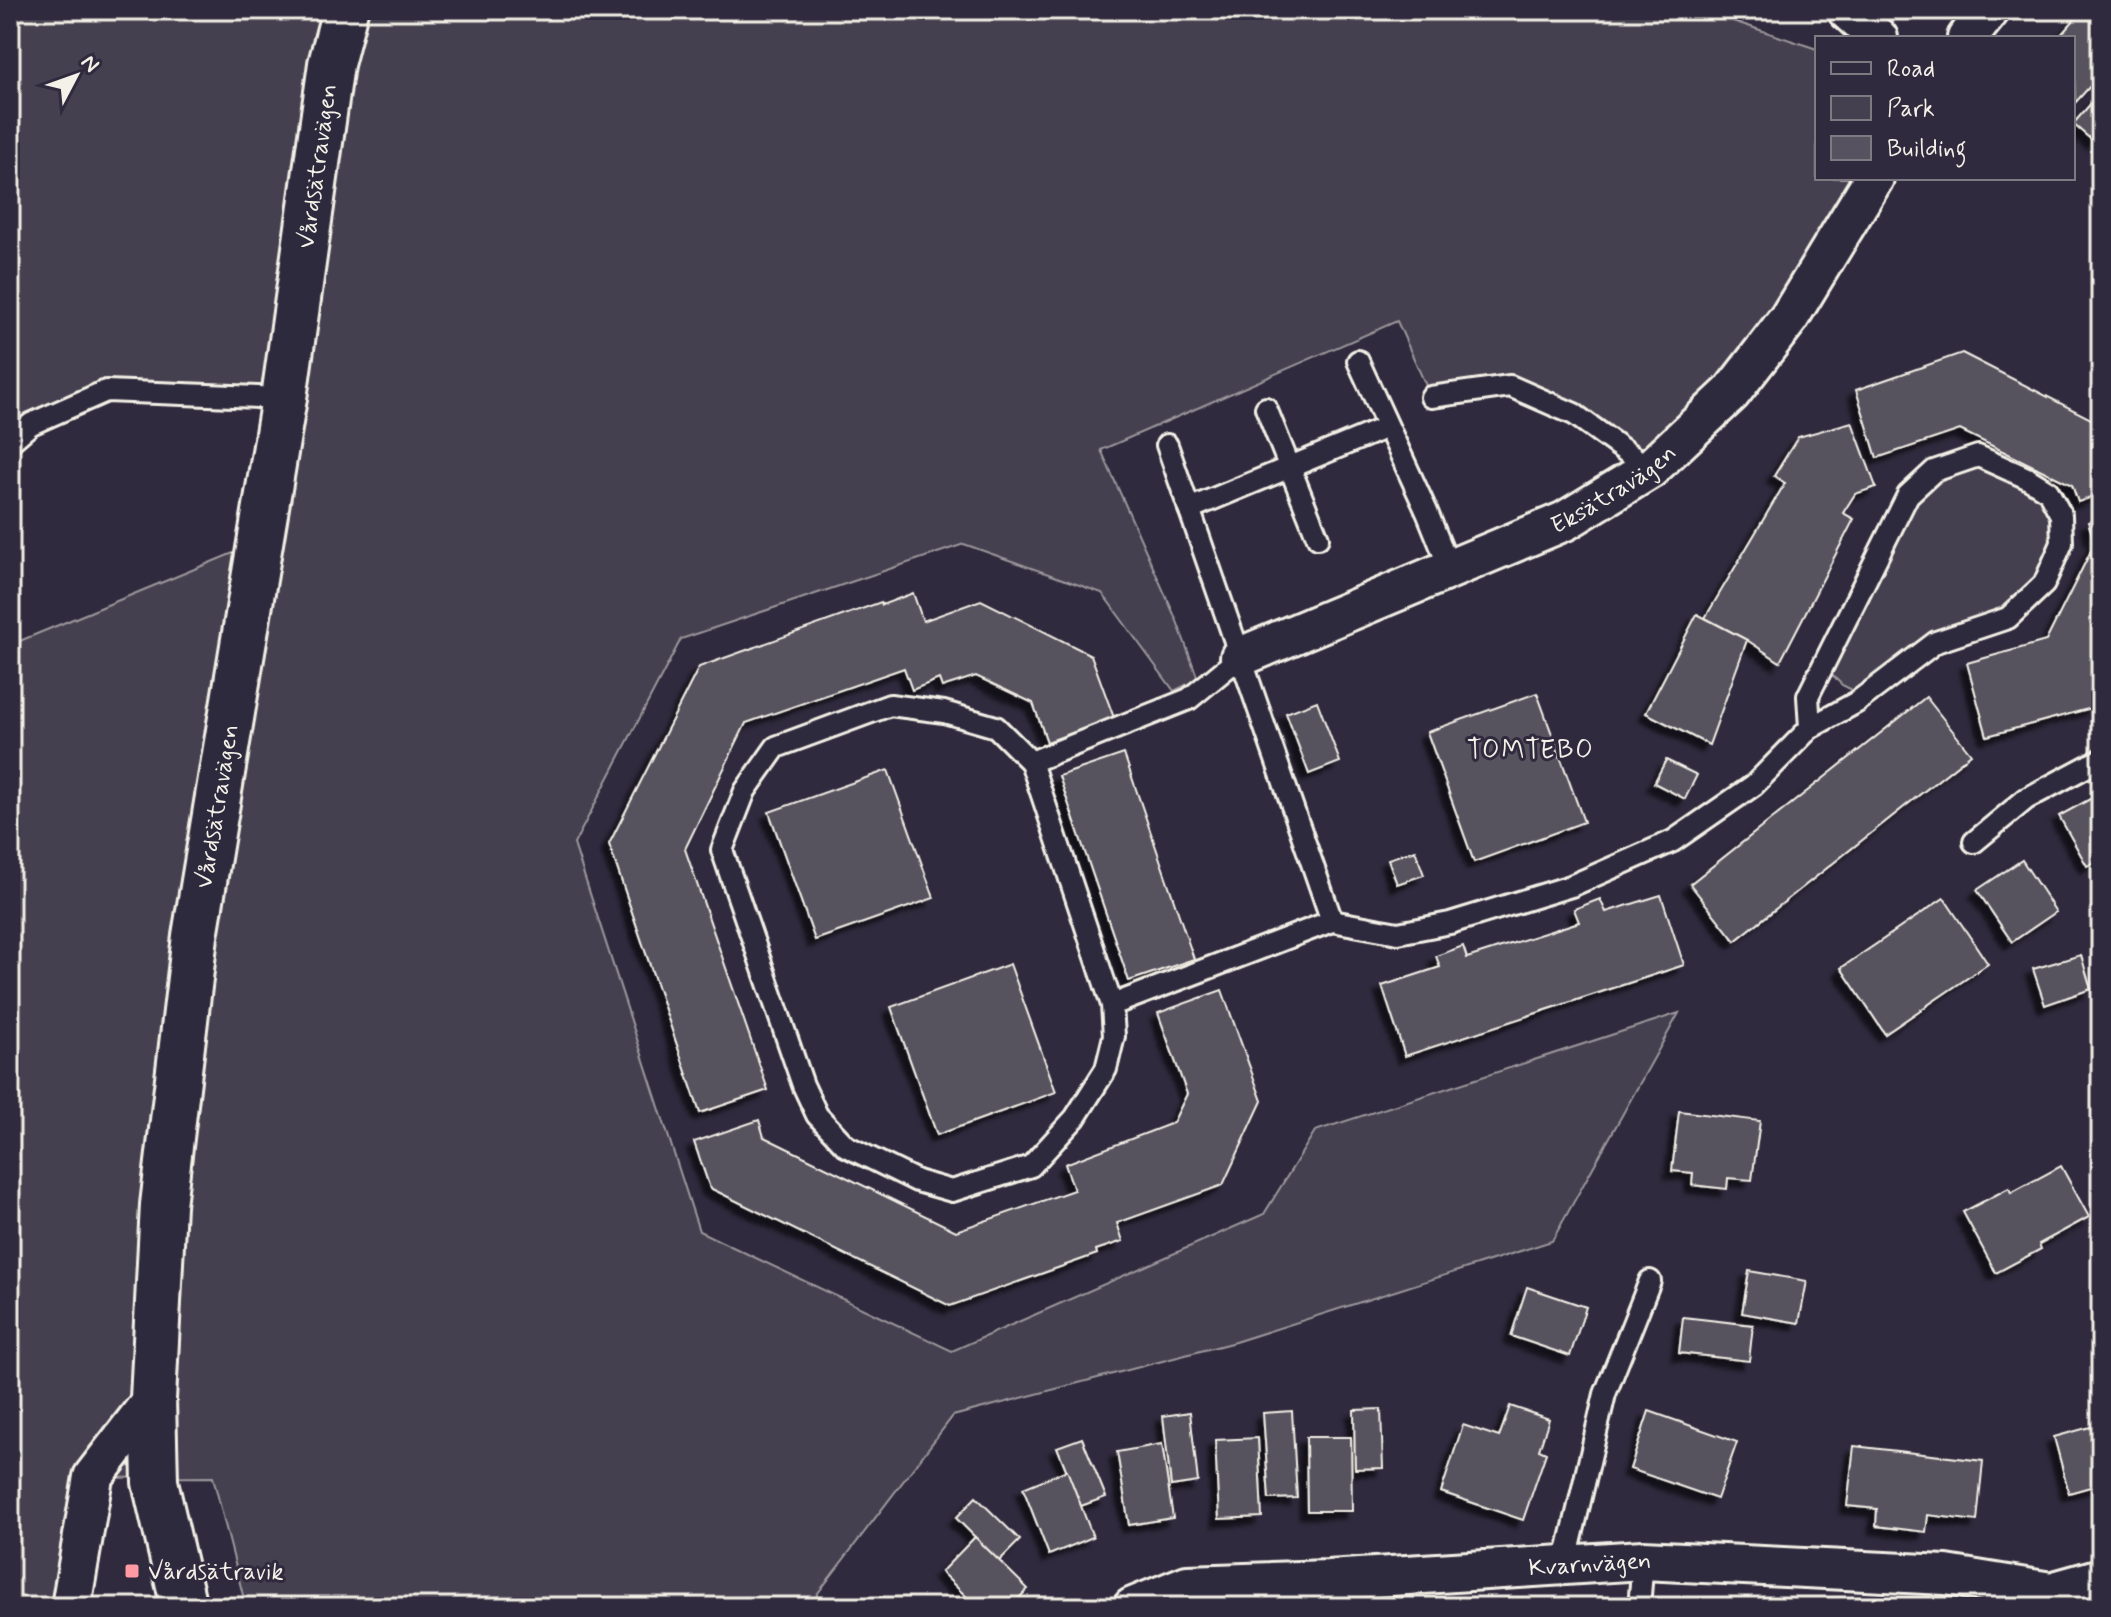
<svg xmlns="http://www.w3.org/2000/svg" width="2111" height="1617" font-family="Mynerve,sans-serif">
  <style>
    .green { fill: #454050; stroke: #9c989c; stroke-width: 2 }
    .building { fill: #56525f; stroke: #f4f1e8; stroke-width: 2; filter: url(#shadow) }
    .lines { fill: none; stroke-linecap: round; stroke-linejoin: round }
    .lane-casing { stroke: #f4f1e8; stroke-width: 26 }
    .street-casing { stroke: #f4f1e8; stroke-width: 44 }
    .secondary-casing { stroke: #f4f1e8; stroke-width: 50 }
    .lane { stroke: #2f2a3d; stroke-width: 20 }
    .street { stroke: #2f2a3d; stroke-width: 38 }
    .secondary { stroke: #2f2a3d; stroke-width: 44 }
    .poi-dot { fill: #ff9aa2; stroke: #2f2a3d; stroke-width: 3 }
    .labels { text-anchor: middle; stroke-width: 6; stroke-linejoin: round; paint-order: stroke }
    .street-label { font-size: 24px; fill: #f4f1e8; stroke: #2f2a3d }
    .poi-label { font-size: 24px; fill: #f4f1e8; stroke: #2f2a3d; text-anchor: start }
    .neighbourhood-label { font-size: 26px; letter-spacing: 2px; fill: #f4f1e8; stroke: #2f2a3d }
  </style>
  <defs>
    <filter id="shadow"><feDropShadow dx="-7" dy="7" stdDeviation="2" flood-color="#0009"/></filter>
  </defs>
  <rect width="100%" height="100%" fill="#2f2a3d"/>
  <filter id="ink" filterUnits="userSpaceOnUse"><feTurbulence type="fractalNoise" baseFrequency=".0125" numOctaves="2"/><feDisplacementMap in="SourceGraphic" scale="16" xChannelSelector="R" yChannelSelector="G"/><feConvolveMatrix kernelMatrix="1 2 1 2 8 2 1 2 1" color-interpolation-filters="sRGB"/></filter>
  <g filter="url(#ink)">
    <!-- green -->
    <g class="green">
      <polygon points="10,10 1700,10 1817,49 1817,178 1874,178 1650,469 1510,386 1431,397 1397,321 1101,450 1177,621 1198,679 1174,691 1102,593 964,544 681,639 574,844 699,1231 952,1351 1264,1214 1315,1131 1679,1013 1552,1241 1235,1342 953,1416 818,1593 812,1607 246,1607 213,1477 93,1478 71,1607 10,1607 10,645 260,542 284,398 106,391 10,442"/>
      <polygon points="1978,456 2048,491 2062,543 2008,618 1936,642 1864,696 1842,685 1823,666 1908,495"/>
    </g>
    <!-- building -->
    <g class="building">
      <polygon points="2083,10 2101,27 2101,74 2075,103 2073,38 2058,38"/>
      <polygon points="2101,92 2101,133 2094,142 2073,124"/>
      <polygon points="1962,353 2101,424 2101,494 2078,502 2072,485 1960,430 1877,458 1856,390"/>
      <polygon points="1852,422 1876,487 1855,494 1843,513 1854,519 1780,662 1747,640 1705,618 1785,483 1774,476 1798,437"/>
      <polygon points="2101,518 2101,689 2092,708 1987,736 1967,663 2046,641 2095,543 2088,522"/>
      <polygon points="913,593 923,621 981,600 1091,655 1114,718 1047,742 1033,703 976,676 942,687 939,679 912,690 904,668 746,723 685,849 768,1090 700,1113 609,844 699,667 881,602 882,605"/>
      <polygon points="1697,614 1747,640 1709,745 1646,713"/>
      <polygon points="1537,693 1584,822 1474,862 1427,732"/>
      <polygon points="1926,697 1971,754 1735,941 1690,884"/>
      <polygon points="1317,701 1340,762 1309,774 1286,713"/>
      <polygon points="1124,754 1194,959 1129,981 1059,776"/>
      <polygon points="1666,760 1697,775 1685,799 1654,783"/>
      <polygon points="888,770 934,898 815,940 769,812"/>
      <polygon points="2101,793 2101,858 2087,866 2059,816"/>
      <polygon points="1415,850 1424,875 1397,884 1388,859"/>
      <polygon points="2022,860 2056,912 2012,942 1977,890"/>
      <polygon points="1661,895 1684,965 1405,1056 1382,986 1440,967 1436,956 1463,946 1467,958 1579,922 1574,909 1600,899 1606,912"/>
      <polygon points="1944,898 1988,964 1885,1034 1841,968"/>
      <polygon points="2081,955 2091,989 2045,1005 2033,969"/>
      <polygon points="1010,964 1056,1092 937,1135 891,1007"/>
      <polygon points="1222,990 1262,1101 1223,1185 1117,1223 1123,1241 1096,1250 1097,1254 950,1306 710,1188 694,1142 759,1120 764,1137 956,1231 1074,1190 1065,1164 1173,1123 1187,1094 1158,1013"/>
      <polygon points="1679,1111 1760,1121 1752,1180 1728,1178 1727,1189 1692,1185 1693,1173 1672,1171"/>
      <polygon points="2061,1166 2089,1217 2039,1244 2041,1249 1996,1273 1963,1212 2009,1188 2011,1193"/>
      <polygon points="1749,1271 1807,1281 1799,1323 1742,1313"/>
      <polygon points="1527,1287 1586,1307 1570,1356 1511,1336"/>
      <polygon points="1683,1317 1753,1325 1749,1361 1679,1353"/>
      <polygon points="1510,1406 1549,1419 1539,1450 1546,1453 1523,1520 1441,1492 1463,1425 1499,1437"/>
      <polygon points="1381,1409 1383,1468 1355,1469 1354,1410"/>
      <polygon points="1292,1411 1297,1498 1269,1499 1263,1413"/>
      <polygon points="1649,1411 1737,1442 1717,1499 1630,1469"/>
      <polygon points="1190,1412 1198,1482 1171,1486 1163,1416"/>
      <polygon points="2101,1424 2101,1484 2069,1493 2054,1437"/>
      <polygon points="1306,1437 1351,1437 1352,1511 1307,1511"/>
      <polygon points="1082,1438 1106,1497 1081,1506 1057,1447"/>
      <polygon points="1258,1438 1262,1517 1219,1519 1215,1440"/>
      <polygon points="1162,1444 1173,1518 1129,1525 1117,1452"/>
      <polygon points="1854,1446 1983,1461 1977,1521 1928,1515 1926,1532 1876,1526 1877,1509 1847,1506"/>
      <polygon points="1067,1470 1093,1537 1049,1555 1023,1488"/>
      <polygon points="976,1497 1020,1540 999,1561 956,1518"/>
      <polygon points="975,1537 1028,1589 1010,1607 977,1607 941,1572"/>
    </g>
    <g class="lines">
      <defs>
        <g id="lane">
          <polyline points="1358,361 1427,512 1450,569"/>
          <polyline points="1431,397 1510,386 1574,414 1650,469"/>
          <polyline points="1266,408 1318,538"/>
          <polyline points="10,442 31,424 106,391 284,398"/>
          <polyline points="1167,445 1332,921"/>
          <polyline points="1189,509 1387,427"/>
          <polyline points="1031,762 1189,699 1240,657"/>
          <polyline points="1974,842 2026,799 2101,759"/>
          <polyline points="1112,1005 1031,762 996,727 944,712 890,705 776,747 745,791 722,850 803,1085 817,1115 846,1146 917,1181 952,1191 1031,1166 1075,1118 1106,1069 1114,1036 1112,1005 1332,921 1398,933 1450,923 1571,886 1673,841 1754,785 1810,728 1808,696 1908,495 1934,471 1978,456 2027,478 2048,491 2061,515 2062,543 2044,584 2008,618 1936,642 1857,702 1810,728"/>
          <polyline points="1565,1565 1605,1394 1650,1281"/>
          <polyline points="1639,1607 1643,1560"/>
        </g>
        <g id="street">
          <polyline points="1847,10 1878,38"/>
          <polyline points="1967,38 1990,10"/>
          <path id="s1" d="M1240 657 1565 521 1650 469 1731 393 1789 318 1874 178"/>
          <polyline points="71,1607 93,1477 153,1399"/>
          <path id="s2" d="M1133 1607 1187 1585 1328 1580 1643 1560 1946 1575 2051 1592 2101 1578"/>
        </g>
        <g id="secondary">
          <path id="s3" d="M184 1607 155 1482 153 1399 163 1205 195 936 284 398 331 64 345 10"/>
        </g>
      </defs>
      <!-- lane casing -->
      <use href="#lane" class="lane-casing"/>
      <!-- street casing -->
      <use href="#street" class="street-casing"/>
      <!-- secondary casing -->
      <use href="#secondary" class="secondary-casing"/>
      <!-- lane -->
      <use href="#lane" class="lane"/>
      <!-- street -->
      <use href="#street" class="street"/>
      <!-- secondary -->
      <use href="#secondary" class="secondary"/>
    </g>
  </g>
  <!-- markers -->
  <rect class="poi-dot" x="124" y="1563" width="16" height="16" rx="4"/>
  <g class="labels">
    <!-- street labels -->
    <g class="street-label">
      <text dy="8" stroke="none"><textPath href="#s3" startOffset="1456">Vårdsätravägen</textPath></text>
      <text dy="8" stroke="none"><textPath href="#s1" startOffset="410">Eksätravägen</textPath></text>
      <text dy="8" stroke="none"><textPath href="#s3" startOffset="808">Vårdsätravägen</textPath></text>
      <text dy="8" stroke="none"><textPath href="#s2" startOffset="462">Kvarnvägen</textPath></text>
    </g>
    <!-- poi labels -->
    <g class="poi-label">
      <text x="148" y="1579">Vårdsätravik</text>
    </g>
    <!-- neighbourhood labels -->
    <g class="neighbourhood-label">
      <text x="1531" y="758">TOMTEBO</text>
    </g>
  </g>
  <!-- margin -->
  <rect width="2111" height="1617" fill="none" stroke="#2f2a3d" stroke-width="40"/>
  <rect x="20" y="20" width="2071" height="1577" fill="none" stroke="#f4f1e8" stroke-width="3" filter="url(#ink)"/>
  <!-- legend -->
  <rect x="1815" y="36" width="260" height="144" fill="#2f2a3d" stroke="#7e7a81" stroke-width="2"/>
  <rect x="1831" y="62" width="40" height="12" fill="#2f2a3d" stroke="#7e7a81" stroke-width="2"/>
  <text x="1887" y="76" font-size="24" fill="#f4f1e8">Road</text>
  <rect x="1831" y="96" width="40" height="24" fill="#454050" stroke="#7e7a81" stroke-width="2"/>
  <text x="1887" y="116" font-size="24" fill="#f4f1e8">Park</text>
  <rect x="1831" y="136" width="40" height="24" fill="#56525f" stroke="#7e7a81" stroke-width="2"/>
  <text x="1887" y="156" font-size="24" fill="#f4f1e8">Building</text>
  <!-- north arrow -->
  <g transform="translate(76 76) rotate(49)" stroke="#2f2a3d" stroke-width="6" paint-order="stroke">
  <path d="M0-6L14 30L0 20L-14 30Z" fill="#f4f1e8"/>
  <text y="-12" font-size="22" font-weight="bold" text-anchor="middle" fill="#f4f1e8">N</text>
  </g>
</svg>
